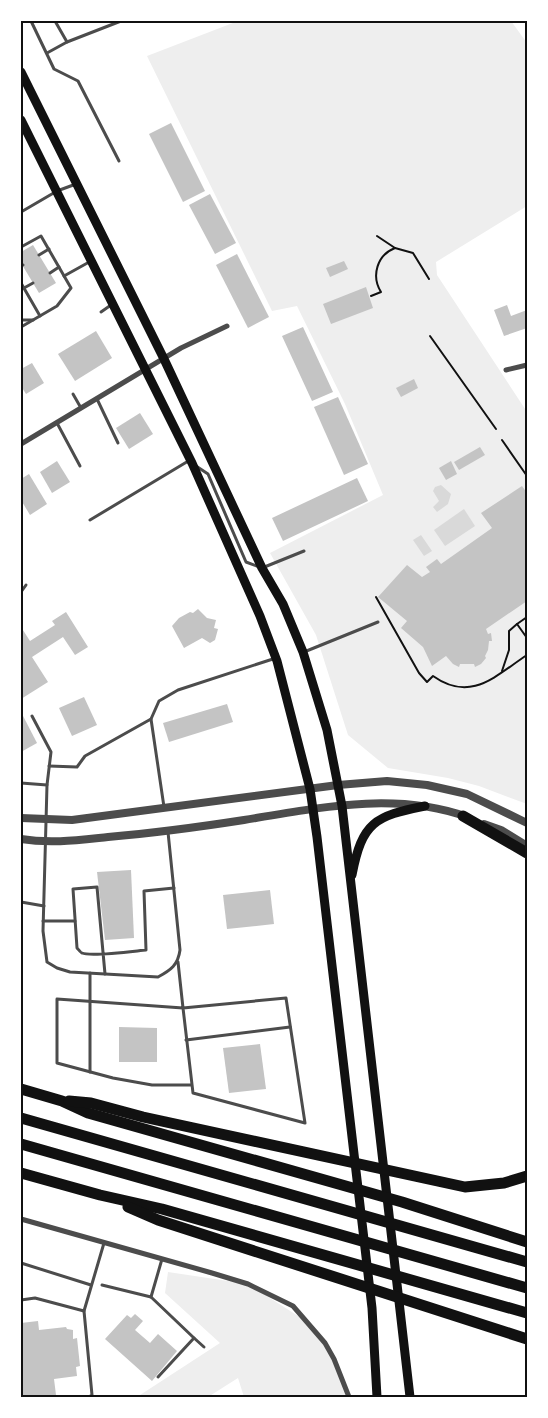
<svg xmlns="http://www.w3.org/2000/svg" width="548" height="1418" font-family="'Archivo Narrow',sans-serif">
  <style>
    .green { fill: #eee }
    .water { fill: #d9d9d9 }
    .building { fill: #c4c4c4 }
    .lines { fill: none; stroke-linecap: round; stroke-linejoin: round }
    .path { stroke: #111; stroke-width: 2 }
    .service { stroke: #4c4c4c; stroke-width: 3 }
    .minor { stroke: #4c4c4c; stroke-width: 5 }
    .tertiary { stroke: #4c4c4c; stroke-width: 8 }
    .secondary { stroke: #111; stroke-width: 9 }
    .motorway { stroke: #111; stroke-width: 11 }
    .neatline { fill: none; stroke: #111; stroke-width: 2 }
  </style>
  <rect width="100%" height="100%" fill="#fff"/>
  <!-- green -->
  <g class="green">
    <polygon points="238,21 511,21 527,43 527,206 436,262 437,275 527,412 527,804 479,786 448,778 388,768 348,735 316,635 270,553 383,495 345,404 297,306 272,311 147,56"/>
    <polygon points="168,1272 248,1284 312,1325 341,1375 346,1397 244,1397 238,1378 208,1397 137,1397 220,1343 165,1293"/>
  </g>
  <!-- water -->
  <g class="water">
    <polygon points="441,485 451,494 448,504 437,512 433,507 439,501 433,491 435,487"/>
    <polygon points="464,509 475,526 445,546 434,530"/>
    <polygon points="421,535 432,551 424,556 413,540"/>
  </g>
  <!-- building -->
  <g class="building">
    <polygon points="171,123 205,191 183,202 149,134"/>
    <polygon points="210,194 236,243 215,254 189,205"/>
    <polygon points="33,245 56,283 39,293 21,263 21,252"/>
    <polygon points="237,254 269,317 248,328 216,265"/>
    <polygon points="344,261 348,269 330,277 326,268"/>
    <polygon points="366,287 373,308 331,324 323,304"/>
    <polygon points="507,305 511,316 527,310 527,328 504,336 494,310"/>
    <polygon points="303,327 333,392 312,401 282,336"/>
    <polygon points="96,331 112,358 75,381 58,354"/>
    <polygon points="32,363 44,383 26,394 21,386 21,369"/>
    <polygon points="414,379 418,388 401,397 396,388"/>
    <polygon points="338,397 368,464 344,475 314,407"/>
    <polygon points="140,413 153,434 129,449 116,428"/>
    <polygon points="480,447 485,455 459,470 454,462"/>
    <polygon points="57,461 70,482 52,493 40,472"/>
    <polygon points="451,461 457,474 446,480 439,468"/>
    <polygon points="29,474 47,504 30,515 21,500 21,479"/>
    <polygon points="357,478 368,501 283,541 272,518"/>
    <polygon points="522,486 527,493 527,601 486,629 488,634 491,633 492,641 489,641 488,650 485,656 486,658 481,664 475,667 474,664 460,664 459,667 453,664 446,656 432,666 423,647 401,628 407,621 378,597 407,565 422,577 430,572 426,567 437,559 441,564 492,528 481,513"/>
    <polygon points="198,609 207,618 216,620 214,628 218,629 215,640 210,643 202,638 184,648 172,626 179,618 190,612 193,613"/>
    <polygon points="66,612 88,647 75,655 63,637 32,657 48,682 21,699 21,627 30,641 55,625 52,621"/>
    <polygon points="84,697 97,725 72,736 59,708"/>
    <polygon points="227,704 233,722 169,742 163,723"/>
    <polygon points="21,712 37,743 21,752"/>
    <polygon points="131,870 134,938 105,940 97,872"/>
    <polygon points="270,890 274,924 227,929 223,895"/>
    <polygon points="119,1027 157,1028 157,1062 119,1062"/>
    <polygon points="260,1044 266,1089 229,1093 223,1048"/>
    <polygon points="135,1314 143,1321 135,1330 150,1343 158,1334 177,1351 152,1381 105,1339 127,1315 131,1318"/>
    <polygon points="38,1321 39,1330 66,1327 67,1329 73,1330 73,1339 77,1338 80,1366 76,1367 77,1376 54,1379 56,1395 21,1397 21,1323"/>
  </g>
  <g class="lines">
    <!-- path -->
    <g class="path">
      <polyline points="377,236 395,248 413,253 429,279"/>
      <path d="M371 296 381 292C371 276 377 255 395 248"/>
      <polyline points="430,336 496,429"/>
      <polyline points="502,440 527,476"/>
      <path d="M376 597 419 673 427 682 433 676C471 703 495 676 527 655"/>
      <polyline points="517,624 527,617"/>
      <polyline points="502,671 509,650 509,631 517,624 527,638"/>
    </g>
    <!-- service -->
    <g class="service">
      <polyline points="31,21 54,69 78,81 119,161"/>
      <polyline points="67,42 121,21"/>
      <polyline points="47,53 67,42 55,21"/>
      <polyline points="21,212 57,191 76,184"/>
      <polyline points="21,247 41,236 71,288 57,306 21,327"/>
      <polyline points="39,255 49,249"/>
      <polyline points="21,266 23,265"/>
      <polyline points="50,273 59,267"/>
      <polyline points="64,276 91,261"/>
      <polyline points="21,283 40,316"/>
      <polyline points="24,288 33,283"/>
      <polyline points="101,312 111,305"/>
      <polyline points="21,320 33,320"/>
      <polyline points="73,394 81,408"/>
      <polyline points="97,399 118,443"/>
      <polyline points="57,423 80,466"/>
      <polyline points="196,466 208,474 246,562 262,568 304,551"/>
      <polyline points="90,520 190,460"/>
      <polyline points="21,592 26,585"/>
      <polyline points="304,652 378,622"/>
      <path d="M32 716 51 752 47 785 43 931 47 962 57 968 70 972 158 977C171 970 178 965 180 950L168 832"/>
      <polyline points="151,719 159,701 178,690 276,658"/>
      <polyline points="49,766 77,767 85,756 151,719 164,807"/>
      <polyline points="21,783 47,785"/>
      <polyline points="21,902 44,906"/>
      <polyline points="43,921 75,921"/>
      <polyline points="178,962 183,1008 286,998 305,1123 193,1093 183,1008 57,999 57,1063 113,1078 152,1085 192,1085"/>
      <path d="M105 974 97 887 73 889 77 948C78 949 81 953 82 953 91 957 135 951 146 950L144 891 174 888"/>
      <polyline points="186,1040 290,1027"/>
      <polyline points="90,1072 90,973"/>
      <polyline points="21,1263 91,1285"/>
      <polyline points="102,1285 151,1297 194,1338 158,1377"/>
      <polyline points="151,1297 162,1259"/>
      <polyline points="21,1300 35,1298 84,1311"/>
      <polyline points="194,1338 204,1347"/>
      <polyline points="89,1397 92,1395 84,1311 104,1243"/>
    </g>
    <!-- minor -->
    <g class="minor">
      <polyline points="506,370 527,365"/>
      <polyline points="21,444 181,348 227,326"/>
      <polyline points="21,1219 212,1273 248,1284 293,1306 325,1343 334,1359 349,1397"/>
    </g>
    <!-- tertiary -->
    <g class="tertiary">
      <polyline points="21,818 72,820 338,785 387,781 427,785 467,794 527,823"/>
      <polyline points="484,824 501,830 527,846"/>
      <path d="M21 839C51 844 79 840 108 837 154 833 199 827 244 820 317 808 395 791 467 817"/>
    </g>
    <!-- secondary -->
    <g class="secondary">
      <polyline points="21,72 164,359 262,568 283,604 303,652 327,730 342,806 410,1397"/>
      <polyline points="21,120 192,463 260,616 277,661 310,789 317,837 372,1308 377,1397"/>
      <path d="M352 875C362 822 375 816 425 806"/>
    </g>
    <!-- motorway -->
    <g class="motorway">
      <polyline points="463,816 527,853"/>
      <polyline points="21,1089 62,1101 88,1113 402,1202 527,1242"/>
      <polyline points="69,1101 91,1103 143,1117 465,1187 504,1183 527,1176"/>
      <polyline points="21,1118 527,1262"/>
      <polyline points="21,1144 527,1288"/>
      <polyline points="21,1173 100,1195 162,1209 527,1313"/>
      <polyline points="128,1207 158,1220 527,1339"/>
    </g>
  </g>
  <!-- border -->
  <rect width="548" height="1418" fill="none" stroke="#ffffff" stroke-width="45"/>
  <rect x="22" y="22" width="504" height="1374" class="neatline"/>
</svg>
